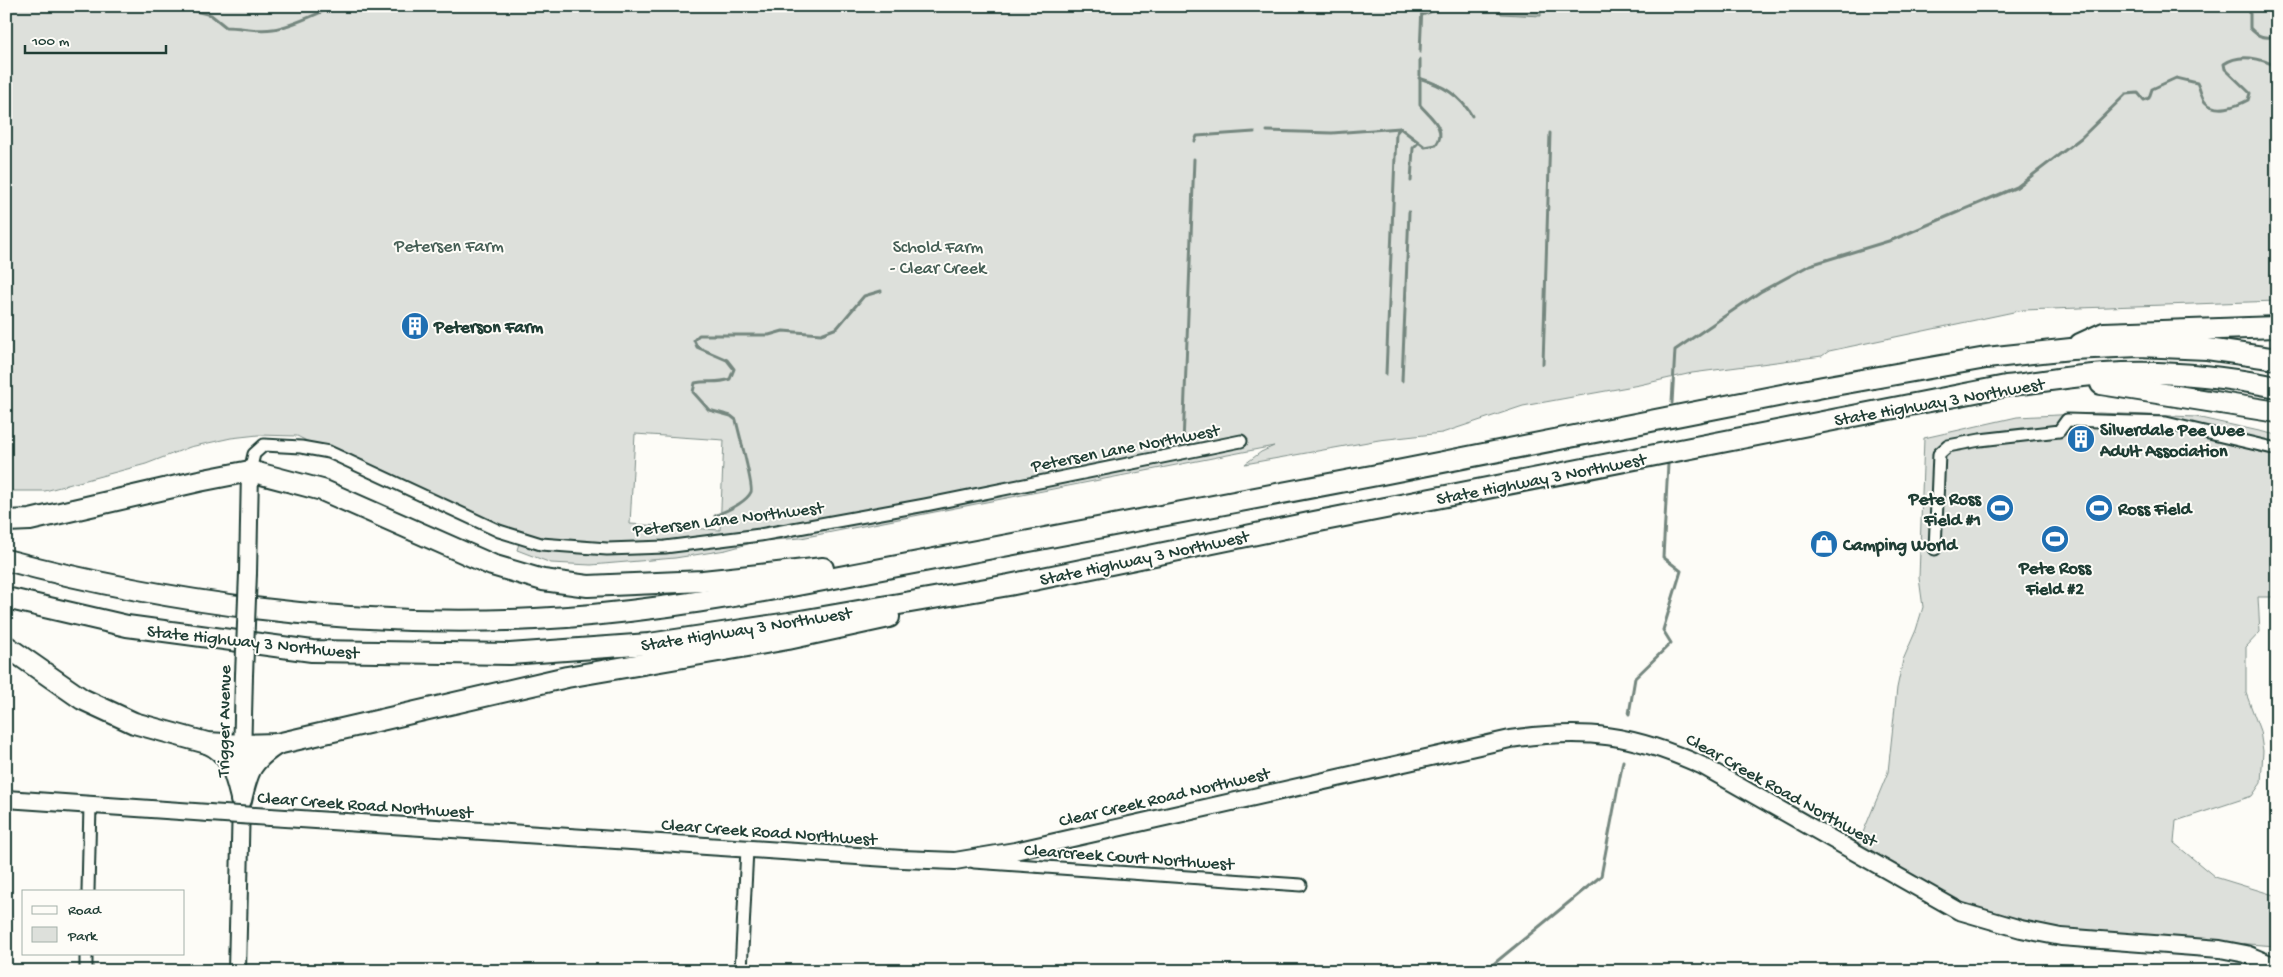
<svg xmlns="http://www.w3.org/2000/svg" width="2283" height="977" font-family="'Gochi Hand',sans-serif">
  <style>
    .green { fill: #dde0db; stroke: #7e8e88; fill-rule: evenodd }
    .water { fill: #aeb8b1; stroke: #75877f }
    .lines { fill: none; stroke-linecap: round; stroke-linejoin: round }
    .stream { stroke: #75877f; stroke-width: 3 }
    .minor-casing { stroke: #1f3d34; stroke-width: 15 }
    .secondary-casing { stroke: #1f3d34; stroke-width: 20 }
    .motorway-casing { stroke: #1f3d34; stroke-width: 24 }
    .minor { stroke: #fdfcf7; stroke-width: 11 }
    .secondary { stroke: #fdfcf7; stroke-width: 16 }
    .motorway { stroke: #fdfcf7; stroke-width: 20 }
    .secondary-bridge-casing { stroke: #1f3d34; stroke-width: 20; stroke-linecap: butt }
    .secondary-bridge { stroke: #fdfcf7; stroke-width: 16 }
    .labels { text-anchor: middle; stroke-width: 4; stroke-linejoin: round; paint-order: stroke }
    .park-label { font-size: 18px; fill: #455e55; stroke: #fdfcf7 }
    .poi-label { font-size: 18px; font-weight: bold; fill: #1f3d34; stroke: #fdfcf7; text-anchor: start }
    .street-label { font-size: 18px; fill: #1f3d34; stroke: #fdfcf7 }
  </style>
  <rect width="100%" height="100%" fill="#fdfcf7"/>
  <filter id="ink" filterUnits="userSpaceOnUse"><feTurbulence type="fractalNoise" baseFrequency=".02" numOctaves="2"/><feDisplacementMap in="SourceGraphic" scale="10" xChannelSelector="R" yChannelSelector="G"/><feConvolveMatrix kernelMatrix="1 2 1 2 8 2 1 2 1" color-interpolation-filters="sRGB"/></filter>
  <g filter="url(#ink)">
    <!-- green -->
    <g class="green">
      <path d="M6 6H2277V301L2023 310 1829 351 1822 356 1692 373 1639 385 1523 406 1442 433 1379 440 1245 464 1261 452 1274 446 801 538 759 541 726 550 675 558 591 565 551 563 517 550 520 540 375 475 297 436 258 435 231 438 190 447 146 464 45 491H6ZM635 434 724 440 720 530 630 524Z"/>
      <polygon points="2099,413 2196,417 2277,435 2277,597 2258,597 2260,632 2246,647 2246,693 2260,731 2263,751 2261,783 2252,796 2176,821 2174,843 2215,877 2277,896 2277,946 2233,943 2220,949 2061,937 1981,918 1848,847 1862,835 1888,772 1897,688 1903,660 1916,630 1923,607 1919,578 1924,438 2017,417"/>
    </g>
    <!-- water -->
    <polygon class="water" points="1501,6 1541,6 1541,16 1501,14"/>
    <g class="lines">
      <!-- stream -->
      <g class="stream">
        <path d="M175 6 211 15 226 27C242 27 257 32 273 29 292 27 317 13 336 6"/>
        <path d="M2250 6V28C2258 37 2265 39 2277 36"/>
        <polyline points="1422,15 1445,6"/>
        <polyline points="1420,52 1422,6"/>
        <path d="M1419 78C1442 85 1460 95 1472 116"/>
        <path d="M1267 131 1332 133 1400 128 1425 147 1436 145C1448 129 1430 117 1420 105V59"/>
        <polyline points="1195,141 1197,136 1254,132"/>
        <polyline points="1411,181 1413,148 1418,143"/>
        <polyline points="1543,364 1550,133"/>
        <polyline points="1386,374 1396,133 1400,128"/>
        <polyline points="1402,381 1409,212"/>
        <path d="M1672 403 1675 350 1760 292 1810 265 1892 240 2017 187 2081 138 2126 94 2138 93 2144 100 2149 98 2152 89 2176 78 2197 83C2200 88 2201 97 2205 102 2216 114 2237 106 2248 100L2250 93 2225 69 2224 64C2239 53 2262 58 2277 67"/>
        <polyline points="1183,444 1194,159"/>
        <path d="M715 516C725 511 746 503 751 492 754 487 738 430 736 420L731 416 709 410 693 392 695 383C707 380 717 384 730 379L734 369 727 360 697 347 694 340 699 335H769L783 331 821 334 837 328 864 296 881 291"/>
        <polyline points="1629,714 1635,678 1671,643 1663,630 1681,571 1663,557 1668,464"/>
        <polyline points="1485,971 1601,876 1623,761"/>
      </g>
      <defs>
        <g id="minor">
          <polyline points="250,471 254,454 264,445 301,447 329,452 499,531 541,544 607,549 665,547 760,535 925,505 1241,441"/>
          <polyline points="1935,549 1939,454 1948,446 1980,440 2059,431 2067,420 2166,423 2277,449"/>
          <polyline points="974,862 1301,885"/>
          <polyline points="88,891 90,805"/>
          <polyline points="86,971 86,953"/>
          <polyline points="741,971 747,849"/>
        </g>
        <g id="secondary">
          <polyline points="248,573 250,471"/>
          <polyline points="6,799 209,813"/>
          <path d="M270 817 902 859 955 861 1015 851 1510 739C1586 728 1633 734 1703 766L1959 911 2021 929 2061 937 2220 949 2246 954 2277 967"/>
          <polyline points="237,971 244,675"/>
        </g>
        <g id="motorway">
          <polyline points="2080,344 2104,333 2277,327"/>
          <polyline points="2101,384 2277,412"/>
          <polyline points="6,521 30,520 199,481 250,471 322,490 492,565 543,580 588,586 703,581 823,568"/>
          <path d="M6 560C179 606 356 627 535 619 621 615 707 601 792 586L1377 475 1823 387 1986 358 2071 349 2139 346 2207 349 2277 359"/>
          <path d="M6 598 127 626 312 651 510 654 649 644 789 623 1009 585 1314 522 2006 386C2039 382 2072 376 2105 374 2162 370 2221 376 2277 387"/>
          <polyline points="6,646 82,699 134,723 207,743 243,745 277,744 567,677 788,639 889,617"/>
          <path d="M207 743C231 753 235 774 241 798"/>
          <path d="M241 800C248 769 251 761 277 744"/>
        </g>
      </defs>
      <!-- minor casing -->
      <use href="#minor" class="minor-casing"/>
      <!-- secondary casing -->
      <use href="#secondary" class="secondary-casing"/>
      <!-- motorway casing -->
      <use href="#motorway" class="motorway-casing"/>
      <!-- minor -->
      <use href="#minor" class="minor"/>
      <!-- secondary -->
      <use href="#secondary" class="secondary"/>
      <!-- motorway -->
      <use href="#motorway" class="motorway"/>
      <defs>
        <g id="secondary-bridge">
          <polyline points="244,675 248,573"/>
          <polyline points="209,813 270,817"/>
        </g>
      </defs>
      <!-- secondary-bridge casing -->
      <use href="#secondary-bridge" class="secondary-bridge-casing"/>
      <!-- secondary-bridge -->
      <use href="#secondary-bridge" class="secondary-bridge"/>
    </g>
  </g>
  <!-- icons -->
  <defs>
    <symbol id="building-disc" viewBox="-11 -11 22 22"><circle r="9.5" fill="#1f6fb2" stroke="#fdfcf7"/><path d="M-4-6H4V6H1V3H-1V6H-4ZM-2.5-4.3h1.7v1.8h-1.7ZM.8-4.3h1.7v1.8H.8ZM-2.5-1h1.7V.8h-1.7ZM.8-1h1.7V.8H.8Z" fill="#fff"/></symbol>
    <symbol id="stadium-disc" viewBox="-11 -11 22 22"><circle r="9.5" fill="#1f6fb2" stroke="#fdfcf7"/><path d="M0-5a6.5 5 0 1 0 0 10a6.5 5 0 1 0 0-10ZM-3.5-1.8h7v3.6h-7Z" fill="#fff"/></symbol>
    <symbol id="shop-disc" viewBox="-11 -11 22 22"><circle r="9.5" fill="#1f6fb2" stroke="#fdfcf7"/><path d="M-5-2.5h2.3a2.7 3.5 0 0 1 5.4 0H5L5.5 6h-11ZM-1.5-2.5h3a1.5 2.3 0 0 0-3 0Z" fill="#fff"/></symbol>
  </defs>
  <g fill-rule="evenodd">
    <use href="#building-disc" x="399" y="310" width="32" height="32"/>
    <use href="#building-disc" x="2065" y="423" width="32" height="32"/>
    <use href="#stadium-disc" x="1984" y="492" width="32" height="32"/>
    <use href="#stadium-disc" x="2083" y="492" width="32" height="32"/>
    <use href="#stadium-disc" x="2039" y="523" width="32" height="32"/>
    <use href="#shop-disc" x="1808" y="528" width="32" height="32"/>
  </g>
  <g class="labels">
    <!-- park labels -->
    <g class="park-label">
      <text x="449" y="251">Petersen Farm</text>
      <text x="938" y="252">Schold Farm<tspan x="938" dy="21">- Clear Creek</tspan></text>
    </g>
    <!-- poi labels -->
    <g class="poi-label">
      <text x="434" y="332">Peterson Farm</text>
      <text x="2100" y="435">Silverdale Pee Wee<tspan x="2100" dy="21">Adult Association</tspan></text>
      <text x="1981" y="504" text-anchor="end">Pete Ross<tspan x="1981" dy="21">Field #1</tspan></text>
      <text x="2118" y="514">Ross Field</text>
      <text x="1843" y="550">Camping World</text>
      <text x="2055" y="573" text-anchor="middle">Pete Ross<tspan x="2055" dy="21">Field #2</tspan></text>
    </g>
    <!-- street labels -->
    <g class="street-label">
      <text transform="translate(1939 401) rotate(-10)" y="6">State Highway 3 Northwest</text>
      <text transform="translate(1125 447) rotate(-11)" y="6">Petersen Lane Northwest</text>
      <text transform="translate(1541 478) rotate(-11)" y="6">State Highway 3 Northwest</text>
      <text transform="translate(728 518) rotate(-7)" y="6">Petersen Lane Northwest</text>
      <text transform="translate(1144 557) rotate(-12)" y="6">State Highway 3 Northwest</text>
      <text transform="translate(746 628) rotate(-9)" y="6">State Highway 3 Northwest</text>
      <text transform="translate(253 641) rotate(6)" y="6">State Highway 3 Northwest</text>
      <text transform="translate(223 721) rotate(-89)" y="6">Trigger Avenue</text>
      <text transform="translate(1782 789) rotate(29)" y="6">Clear Creek Road Northwest</text>
      <text transform="translate(1164 796) rotate(-13)" y="6">Clear Creek Road Northwest</text>
      <text transform="translate(365 804) rotate(4)" y="6">Clear Creek Road Northwest</text>
      <text transform="translate(769 831) rotate(4)" y="6">Clear Creek Road Northwest</text>
      <text transform="translate(1129 856) rotate(4)" y="6">Clearcreek Court Northwest</text>
    </g>
  </g>
  <!-- margin -->
  <rect width="2283" height="977" fill="none" stroke="#fdfcf7" stroke-width="25"/>
  <rect x="12" y="12" width="2258" height="952" fill="none" stroke="#1f3d34" stroke-width="2" filter="url(#ink)"/>
  <!-- legend -->
  <rect x="22" y="890" width="162" height="65" fill="#fdfcf7" stroke="#a4b0a9"/>
  <rect x="32" y="906" width="25" height="8" fill="#fdfcf7" stroke="#a4b0a9"/>
  <text x="68" y="914" font-size="15" fill="#1f3d34">Road</text>
  <rect x="32" y="927" width="25" height="15" fill="#dde0db" stroke="#a4b0a9"/>
  <text x="68" y="940" font-size="15" fill="#1f3d34">Park</text>
  <!-- scale -->
  <path d="M25 45v8h141v-8" fill="none" stroke="#1f3d34" stroke-width="2.5"/>
  <text x="32" y="45" font-size="15" fill="#1f3d34" stroke="#fdfcf7" stroke-width="4" paint-order="stroke">100 m</text>
</svg>
